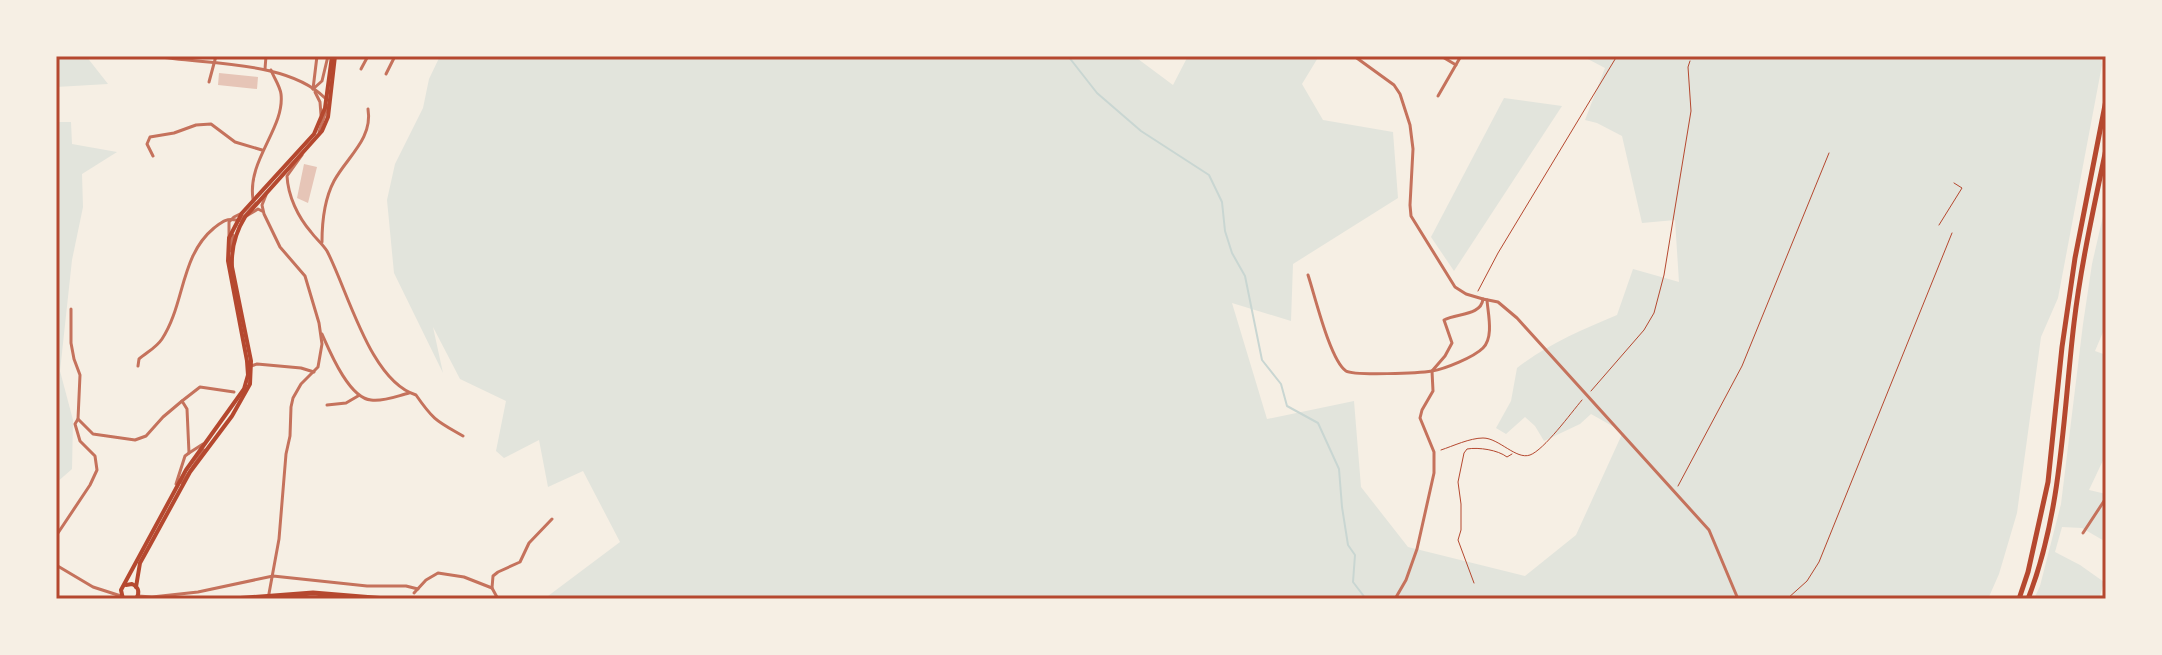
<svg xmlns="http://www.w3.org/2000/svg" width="2162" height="655" font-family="'PT Sans Narrow',sans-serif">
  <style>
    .green { fill: #e2e4dc }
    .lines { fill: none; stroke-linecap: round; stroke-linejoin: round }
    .stream { stroke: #c9d6d2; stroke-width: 2 }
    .building { fill: #e6c5b7 }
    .path { stroke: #b5482f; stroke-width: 1 }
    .minor { stroke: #c5725c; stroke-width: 3 }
    .tertiary { stroke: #c5725c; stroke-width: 3 }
    .primary { stroke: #b5482f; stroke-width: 4 }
    .motorway { stroke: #b5482f; stroke-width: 5 }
    .neatline { fill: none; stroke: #b5482f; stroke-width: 3 }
  </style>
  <rect width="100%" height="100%" fill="#f6efe4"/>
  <!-- green -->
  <g class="green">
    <polygon points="56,56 86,56 108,84 56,87"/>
    <path d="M440 56H1134L1173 85 1188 56H1319L1302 84 1323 120 1393 132 1398 198 1293 264 1291 321 1232 303 1267 419 1354 401 1361 487 1408 547 1525 576 1576 535 1623 432 1591 414 1580 424 1544 441 1535 426 1525 417 1506 434 1496 428 1511 401 1517 368C1548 344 1581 330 1617 315L1633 269 1679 282 1675 220 1642 223 1622 136 1597 123 1585 120 1605 68 1582 56H2101L2102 65 2058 298 2041 337 2017 513 1999 574 1988 599H544L620 542 583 471 548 487 539 440 504 458 496 451 506 401 460 379 433 327 443 373 394 273 387 200 395 164 423 108 429 79Z"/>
    <polygon points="1504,98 1562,106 1454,271 1431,237"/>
    <polygon points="56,122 71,122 72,144 117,152 82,174 83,207 72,260 60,371 73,420 72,469 56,483"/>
    <polygon points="2106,203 2106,325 2095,351 2106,355 2106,454 2089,490 2106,494 2106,542 2082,528 2062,527 2055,552 2080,565 2104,582 2099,599 2034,599 2040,586 2061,504 2083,324 2092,264"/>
  </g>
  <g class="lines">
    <!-- stream -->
    <polyline class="stream" points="1068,56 1097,93 1141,131 1209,175 1222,202 1225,231 1232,253 1245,276 1262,360 1281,384 1287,406 1318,423 1339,469 1342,507 1348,545 1355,555 1353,582 1366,599"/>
  </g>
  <!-- building -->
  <g class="building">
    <polygon points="219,73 258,77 257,89 218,85"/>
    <polygon points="304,164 317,167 308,203 297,198"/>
  </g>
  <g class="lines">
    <!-- path -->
    <g class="path">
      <polyline points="1939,225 1962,188 1954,183"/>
      <polyline points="1478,291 1498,253 1617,56"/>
      <polyline points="1591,391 1644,330 1654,313 1664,275 1691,111 1688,67 1690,61"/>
      <path d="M1441 450C1453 446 1470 438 1483 438 1499 438 1516 460 1530 455 1544 450 1571 413 1582 400"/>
      <polyline points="1678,486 1742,366 1829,153"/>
      <path d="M1474 583 1458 540 1461 530V504L1458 482 1464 453 1467 449C1479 447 1498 450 1507 457L1512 454"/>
      <polyline points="1787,599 1807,581 1819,562 1952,233"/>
    </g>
    <!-- minor -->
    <g class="minor">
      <polyline points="1441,56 1456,65"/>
      <polyline points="265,69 266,56"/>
      <polyline points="361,69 368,56"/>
      <polyline points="386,74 395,56"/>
      <polyline points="209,82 216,56"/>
      <polyline points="313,89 322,81 328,56"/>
      <polyline points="313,89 317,56"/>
      <polyline points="1438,96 1461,56"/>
      <path d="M302 155 287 176C288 196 298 217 311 232 316 239 322 243 327 251 348 291 370 381 416 395 434 421 437 421 463 436"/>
      <polyline points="153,156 147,144 150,137 174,133 196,125 211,124 235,142 262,150"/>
      <polyline points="266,195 262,205 264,214 280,247 305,276 319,323 322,344 318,367 301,384 293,398 291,407 290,436 286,454 279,539 268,599"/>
      <path d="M253 199C247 160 285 128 281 94 280 86 274 78 271 70"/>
      <polyline points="248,215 258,209 262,211"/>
      <polyline points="240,221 256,203"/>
      <polyline points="229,238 229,222 234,217 242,213"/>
      <path d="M322 242C322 222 325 198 334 181 347 157 373 139 368 109"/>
      <polyline points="231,251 233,235"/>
      <path d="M1308 275C1315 296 1330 360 1346 371 1354 376 1420 373 1432 371 1445 369 1474 357 1483 348 1494 337 1488 314 1487 300"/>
      <path d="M322 334C330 352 349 398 371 400 383 402 397 396 409 393"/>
      <path d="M138 366 139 359C147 352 156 348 162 339 185 304 180 256 214 228 222 222 226 218 236 220"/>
      <polyline points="251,366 257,364 301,368 314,372"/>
      <polyline points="182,401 200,387 234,392"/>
      <polyline points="327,405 346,403 358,396"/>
      <polyline points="78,419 93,434 135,440 146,436 163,417 182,401 187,409 189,453 185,456 176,484"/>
      <polyline points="189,453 203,444"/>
      <polyline points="182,483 204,450"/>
      <polyline points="2083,533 2106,498"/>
      <polyline points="56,536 90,485 97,470 95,456 80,441 75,424 78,419 80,375 74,359 71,343 71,309"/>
      <polyline points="56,565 93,587 121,596"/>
      <polyline points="414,593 426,580 438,573 464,577 492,588"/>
      <polyline points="138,596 152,597 198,592 273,576 367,586 406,586 418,589"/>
      <polyline points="498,599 492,588 493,576 498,572 520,562 529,543 552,519"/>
      <path d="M1395 599 1406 580 1417 549 1434 473V452L1420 418 1422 410 1433 391 1432 371 1445 356 1452 343 1444 320C1457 313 1481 316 1483 299L1498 302 1517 318 1709 530 1738 599"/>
    </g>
    <!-- tertiary -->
    <g class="tertiary">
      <path d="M155 56C205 65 287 60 325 98"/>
      <polyline points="1354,56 1394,85 1400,94 1410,125 1413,149 1410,205 1411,216 1455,287 1466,294 1483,299"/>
      <polyline points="315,92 320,102 321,115"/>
      <polyline points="319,132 328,105"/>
    </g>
    <!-- primary -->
    <g class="primary">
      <path d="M126 585 132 584C139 587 140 593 136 599"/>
      <path d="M136 587 140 563 150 545 190 472 232 416 250 384 251 361 232 267C231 248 235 233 245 217L322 131 328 117 335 56"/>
      <polyline points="123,599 121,590 186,470 244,389 248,375 247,361 228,261 229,238 242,213 314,134 325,108 332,56"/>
    </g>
    <!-- motorway -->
    <g class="motorway">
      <polyline points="234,599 313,593 386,599"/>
      <polyline points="2019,599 2028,572 2048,482 2062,347 2075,258 2106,100"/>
      <path d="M2028 599C2062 512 2063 415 2074 323 2081 264 2094 207 2106 149"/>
    </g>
  </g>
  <!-- border -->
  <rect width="2162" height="655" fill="none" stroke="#f6efe4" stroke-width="116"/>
  <rect x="58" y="58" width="2046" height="539" class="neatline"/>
</svg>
